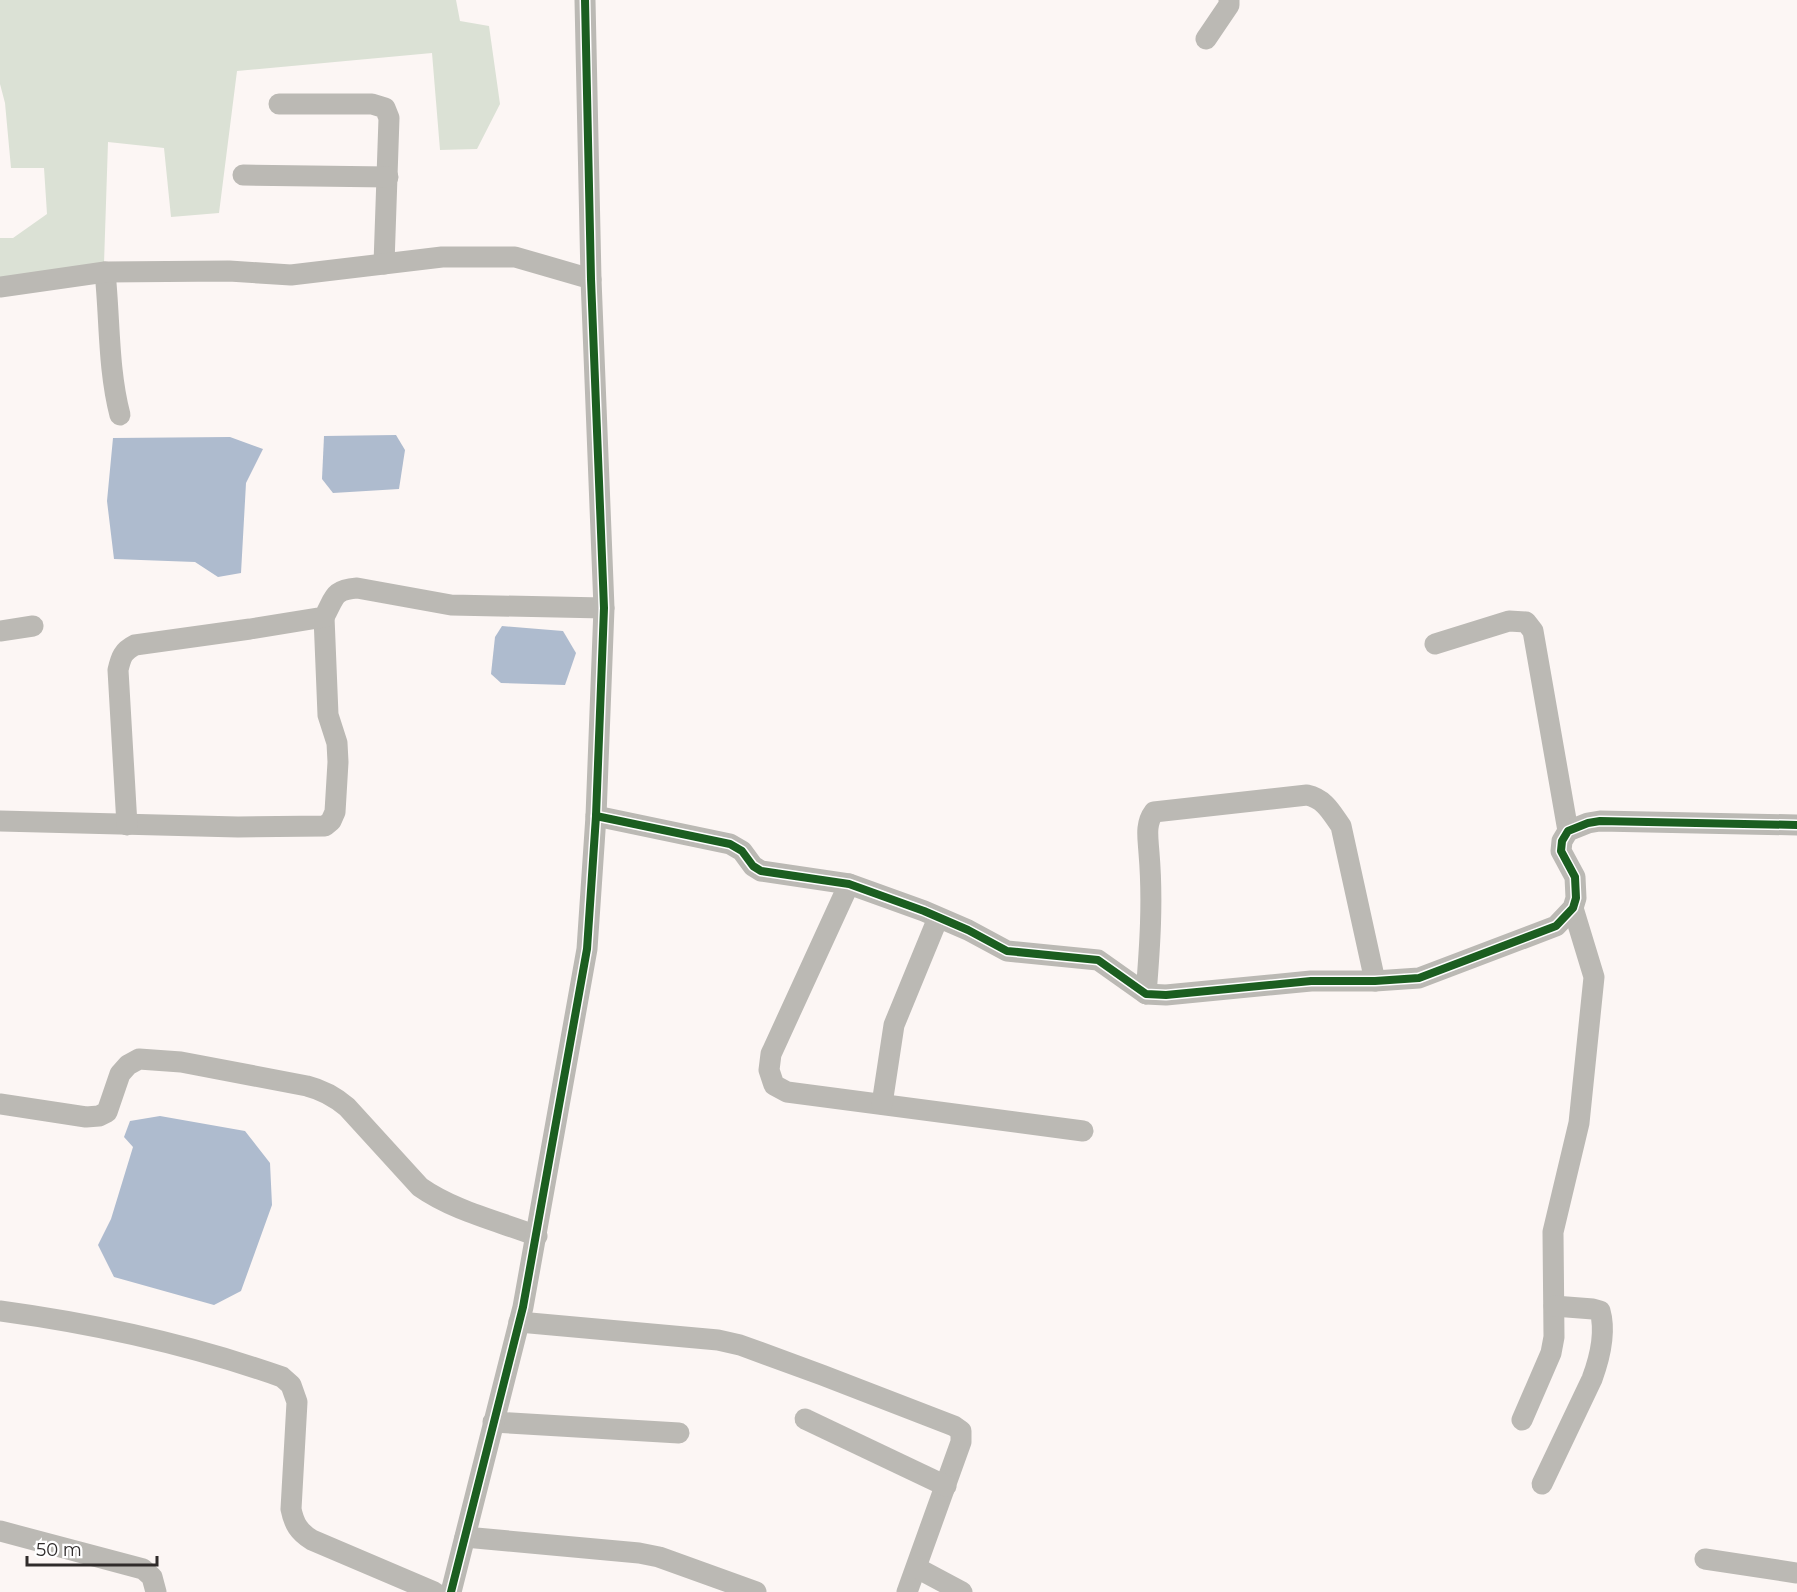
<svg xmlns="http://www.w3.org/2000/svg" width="1797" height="1592" font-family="Montserrat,sans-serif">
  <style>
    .green { fill: #dbe1d5 }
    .water { fill: #aebbce }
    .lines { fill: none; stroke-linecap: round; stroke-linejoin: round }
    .minor { stroke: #bbb9b4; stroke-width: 21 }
    .cycleway-casing { stroke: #fff; stroke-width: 11 }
    .cycleway { stroke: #1b5e20; stroke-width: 8 }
  </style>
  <rect width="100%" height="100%" fill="#fcf6f4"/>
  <!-- green -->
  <polygon class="green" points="0,0 456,0 460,21 489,26 500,104 477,149 440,150 432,53 237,71 219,213 171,217 164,148 108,142 104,264 0,279 0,238 13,238 47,214 44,168 11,168 5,103 0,84"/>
  <!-- water -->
  <g class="water">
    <polygon points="396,435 405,450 399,489 333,493 322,479 324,436"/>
    <polygon points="230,437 263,449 246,483 241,573 218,577 195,562 114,559 107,501 113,438"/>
    <polygon points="502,626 563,631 576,653 565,685 501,683 491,674 495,637"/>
    <polygon points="160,1116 245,1131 270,1163 272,1205 241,1291 214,1305 114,1277 98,1245 111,1219 133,1147 124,1137 130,1121"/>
  </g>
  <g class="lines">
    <!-- minor -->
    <g class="minor">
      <polyline points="1206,39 1229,5 1229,0"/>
      <polyline points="279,104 372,104 385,108 389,118 384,264"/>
      <polyline points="243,175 388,177"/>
      <path d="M105 272C110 320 108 369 120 415"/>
      <polyline points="0,287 105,272 229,271 291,275 442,257 515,257 591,279"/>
      <polyline points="0,631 33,626"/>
      <polyline points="1435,644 1509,621 1526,622 1533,631 1568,831"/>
      <polyline points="596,816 730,844 742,851 753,866 761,871 849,884 924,911 968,930 1007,951 1098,960 1146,994 1166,995 1311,981 1375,981 1419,978 1556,926 1573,908 1576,898 1575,877 1561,851 1562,841 1568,831 1588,823 1600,821 1797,825"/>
      <polyline points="0,821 238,827 325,826 331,821 335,812 338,762 337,743 328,715 324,617"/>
      <path d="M127 825 118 670C121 657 123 651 135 645L250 629 324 617C335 598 332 590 357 588L451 605 604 608"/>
      <polyline points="849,884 771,1054 769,1070 774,1085 787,1092 1083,1131"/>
      <path d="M1146 994C1150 946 1153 900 1149 853 1148 838 1145 824 1154 812L1307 795C1325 799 1331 812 1341 826L1375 981"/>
      <path d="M0 1104 86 1117 99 1116 107 1112 120 1074 128 1065 139 1059 181 1062 307 1086C323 1090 334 1096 347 1107L420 1187C454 1211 498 1221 537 1236"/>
      <polyline points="882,1104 894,1025 938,918"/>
      <path d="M0 1311C96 1324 191 1345 282 1377L291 1385 297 1402 291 1509C294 1524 299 1532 312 1540L434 1592"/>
      <polyline points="519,1322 718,1340 740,1345 822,1375 954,1426 961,1431 961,1442 907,1592"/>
      <polyline points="805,1419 946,1486"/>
      <polyline points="1522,1420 1551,1353 1554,1337 1553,1232 1579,1123 1594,977 1573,908"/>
      <polyline points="493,1422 679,1433"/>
      <path d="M1542 1484 1592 1379C1599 1360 1606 1332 1600 1311L1593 1309 1554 1306"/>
      <polyline points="0,1531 143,1569 152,1577 156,1592"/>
      <polyline points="465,1537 639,1553 659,1557 756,1592"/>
      <polyline points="1705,1559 1797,1573"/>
      <polyline points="917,1568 962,1592"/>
      <polyline points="451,1592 523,1307 587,949 596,816 604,608 591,279 585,0"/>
    </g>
    <defs>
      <g id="cycleway">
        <polyline points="596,816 730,844 742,851 753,866 761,871 849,884 924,911 968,930 1007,951 1098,960 1146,994 1166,995 1311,981 1375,981 1419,978 1556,926 1573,908 1576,898 1575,877 1561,851 1562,841 1568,831 1588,823 1600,821 1797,825"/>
        <polyline points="451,1592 523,1307 587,949 596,816 604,608 591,279 585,0"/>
      </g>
    </defs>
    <!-- cycleway casing -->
    <use href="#cycleway" class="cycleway-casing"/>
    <!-- cycleway -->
    <use href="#cycleway" class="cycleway"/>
  </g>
  <!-- scale -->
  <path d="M27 1556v9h130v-9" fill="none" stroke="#302c2b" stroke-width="3"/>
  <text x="36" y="1556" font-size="18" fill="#302c2b" stroke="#ffffff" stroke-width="4.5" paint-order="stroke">50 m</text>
</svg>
